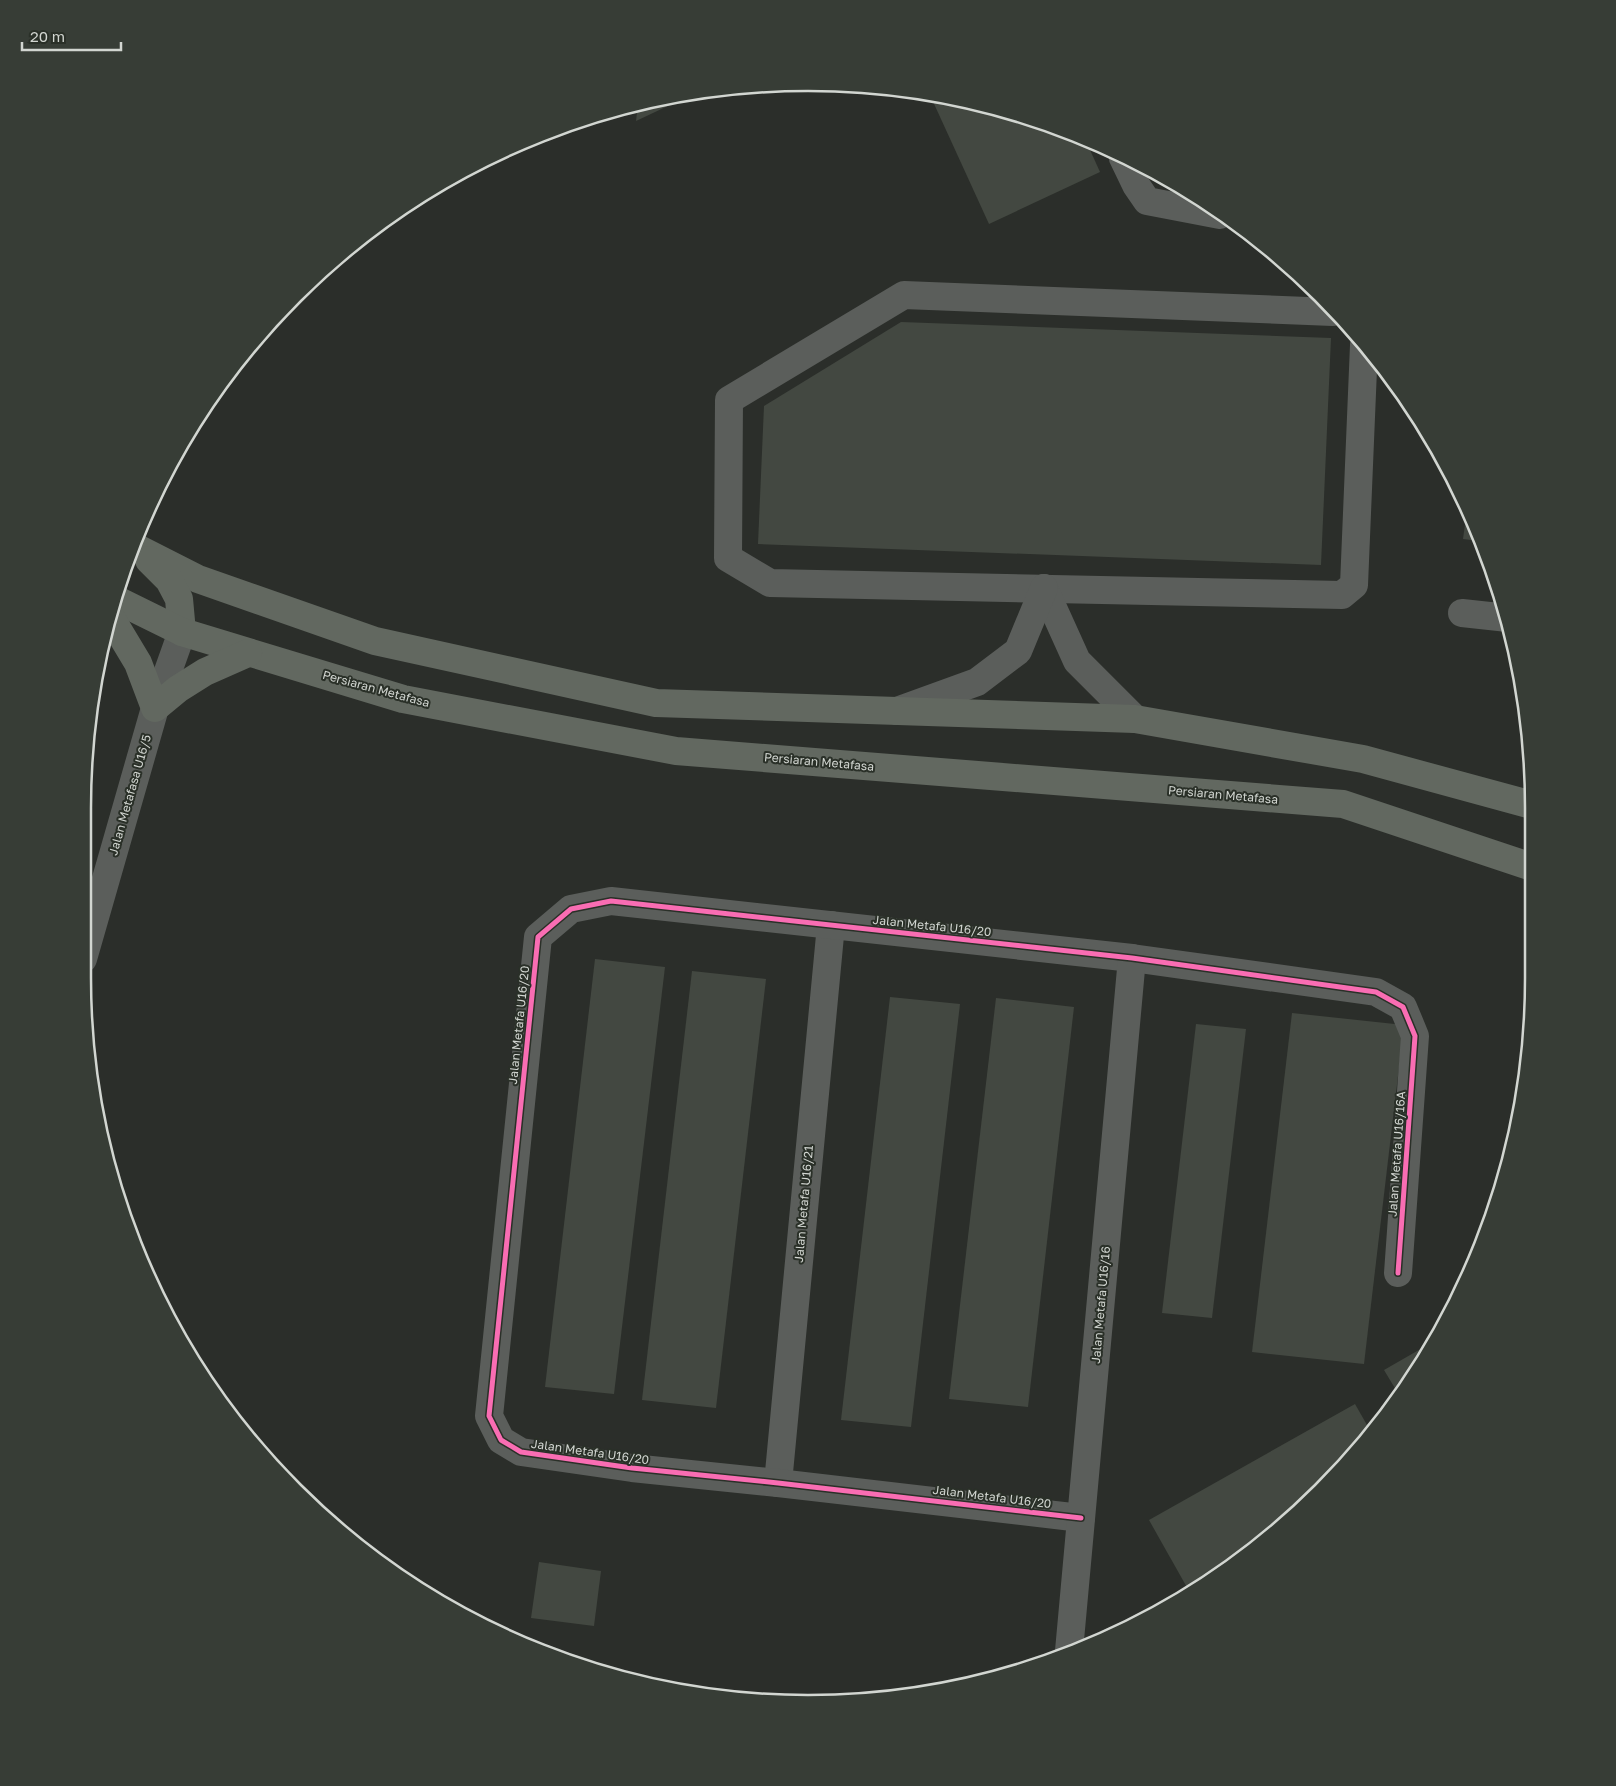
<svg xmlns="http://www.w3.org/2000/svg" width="1616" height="1786" font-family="'Golos Text',sans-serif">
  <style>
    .building { fill: #434841 }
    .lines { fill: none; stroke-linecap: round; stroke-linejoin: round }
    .minor { stroke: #5b5e5b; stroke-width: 28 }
    .major { stroke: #626860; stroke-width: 28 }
    .cycleway-casing { stroke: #2a3028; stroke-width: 8 }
    .cycleway { stroke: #f96db3; stroke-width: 5 }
    .labels { text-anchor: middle; stroke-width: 4; stroke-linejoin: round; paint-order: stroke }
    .street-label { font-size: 12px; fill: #d2d6d1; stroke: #2a3028 }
    .rim { fill: none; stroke: #d2d6d1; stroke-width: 2.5 }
  </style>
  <rect width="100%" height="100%" fill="#2b2e2a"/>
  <!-- building -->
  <g class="building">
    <polygon points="930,95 1041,121 1086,141 1100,172 989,224"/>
    <polygon points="689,96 636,121 638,104"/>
    <polygon points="901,322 1331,338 1321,565 758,544 764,406"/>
    <polygon points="1467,510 1479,541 1463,539"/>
    <polygon points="595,959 665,967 614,1394 545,1387"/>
    <polygon points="692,971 766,979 716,1408 642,1400"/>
    <polygon points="890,997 960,1004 911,1427 841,1420"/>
    <polygon points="996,998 1074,1007 1028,1407 949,1399"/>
    <polygon points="1292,1013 1404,1025 1364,1364 1252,1352"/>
    <polygon points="1196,1024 1246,1029 1212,1318 1162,1313"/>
    <polygon points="1431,1343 1399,1395 1384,1370"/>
    <polygon points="1355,1404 1371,1432 1250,1553 1189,1591 1149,1520"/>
    <polygon points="539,1562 601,1571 594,1626 531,1618"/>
  </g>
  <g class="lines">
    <!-- minor -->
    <g class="minor">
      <polyline points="1123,158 1136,185 1147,201 1220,215"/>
      <polyline points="1333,312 904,295 729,400 728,558 770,583 1342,595 1354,585 1364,345"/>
      <polyline points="1044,588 1077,661 1135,719"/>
      <polyline points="1462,613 1508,618"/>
      <polyline points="897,711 977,682 1018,651 1044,588"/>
      <polyline points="83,959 155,708 182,632"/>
      <polyline points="778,1483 831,925"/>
      <polyline points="1081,1518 778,1483 632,1468 521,1452 501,1440 489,1416 538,937 571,909 611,901 1132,958 1376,992 1403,1007 1415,1036 1398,1273"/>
      <polyline points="1069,1651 1132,958"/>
    </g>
    <!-- major -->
    <g class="major">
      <polyline points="133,546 198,579 375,641 656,703 1135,719 1363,759 1532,805"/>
      <polyline points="149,560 169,580 179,599 182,632"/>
      <polyline points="117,600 182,632 403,699 676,751 1343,804 1532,867"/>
      <polyline points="111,618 138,663 155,708 178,689 205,672 248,653"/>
    </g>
    <defs>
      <polyline id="cycleway" points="1081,1518 778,1483 632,1468 521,1452 501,1440 489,1416 538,937 571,909 611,901 1132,958 1376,992 1403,1007 1415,1036 1398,1273"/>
    </defs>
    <!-- cycleway casing -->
    <use href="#cycleway" class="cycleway-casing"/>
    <!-- cycleway -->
    <use href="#cycleway" class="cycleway"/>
  </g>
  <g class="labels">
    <!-- street labels -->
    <g class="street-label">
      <text transform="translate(376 689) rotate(15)" y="4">Persiaran Metafasa</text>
      <text transform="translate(819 762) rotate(5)" y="4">Persiaran Metafasa</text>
      <text transform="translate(130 795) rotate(-74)" y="4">Jalan Metafasa U16/5</text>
      <text transform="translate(1223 795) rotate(5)" y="4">Persiaran Metafasa</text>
      <text transform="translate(932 926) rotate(6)" y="4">Jalan Metafa U16/20</text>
      <text transform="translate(519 1025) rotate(-84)" y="4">Jalan Metafa U16/20</text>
      <text transform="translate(1397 1154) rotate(-86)" y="4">Jalan Metafa U16/16A</text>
      <text transform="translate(804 1204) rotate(-85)" y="4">Jalan Metafa U16/21</text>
      <text transform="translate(1101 1305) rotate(-85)" y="4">Jalan Metafa U16/16</text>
      <text transform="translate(590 1452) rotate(8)" y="4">Jalan Metafa U16/20</text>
      <text transform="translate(992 1497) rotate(7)" y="4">Jalan Metafa U16/20</text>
    </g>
  </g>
  <!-- crop -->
  <path d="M0 0H1616V1786H0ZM808 91H808A717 717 0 0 1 1525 808V978A717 717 0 0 1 808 1695H808A717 717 0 0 1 91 978V808A717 717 0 0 1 808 91Z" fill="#373d36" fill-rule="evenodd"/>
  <path class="rim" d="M808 91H808A717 717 0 0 1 1525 808V978A717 717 0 0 1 808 1695H808A717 717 0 0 1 91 978V808A717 717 0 0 1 808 91Z"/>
  <!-- scale -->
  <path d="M22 42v8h99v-8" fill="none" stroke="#d2d6d1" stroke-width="2.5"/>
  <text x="30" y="42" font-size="15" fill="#d2d6d1" stroke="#2a3028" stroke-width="4" paint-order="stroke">20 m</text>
</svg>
